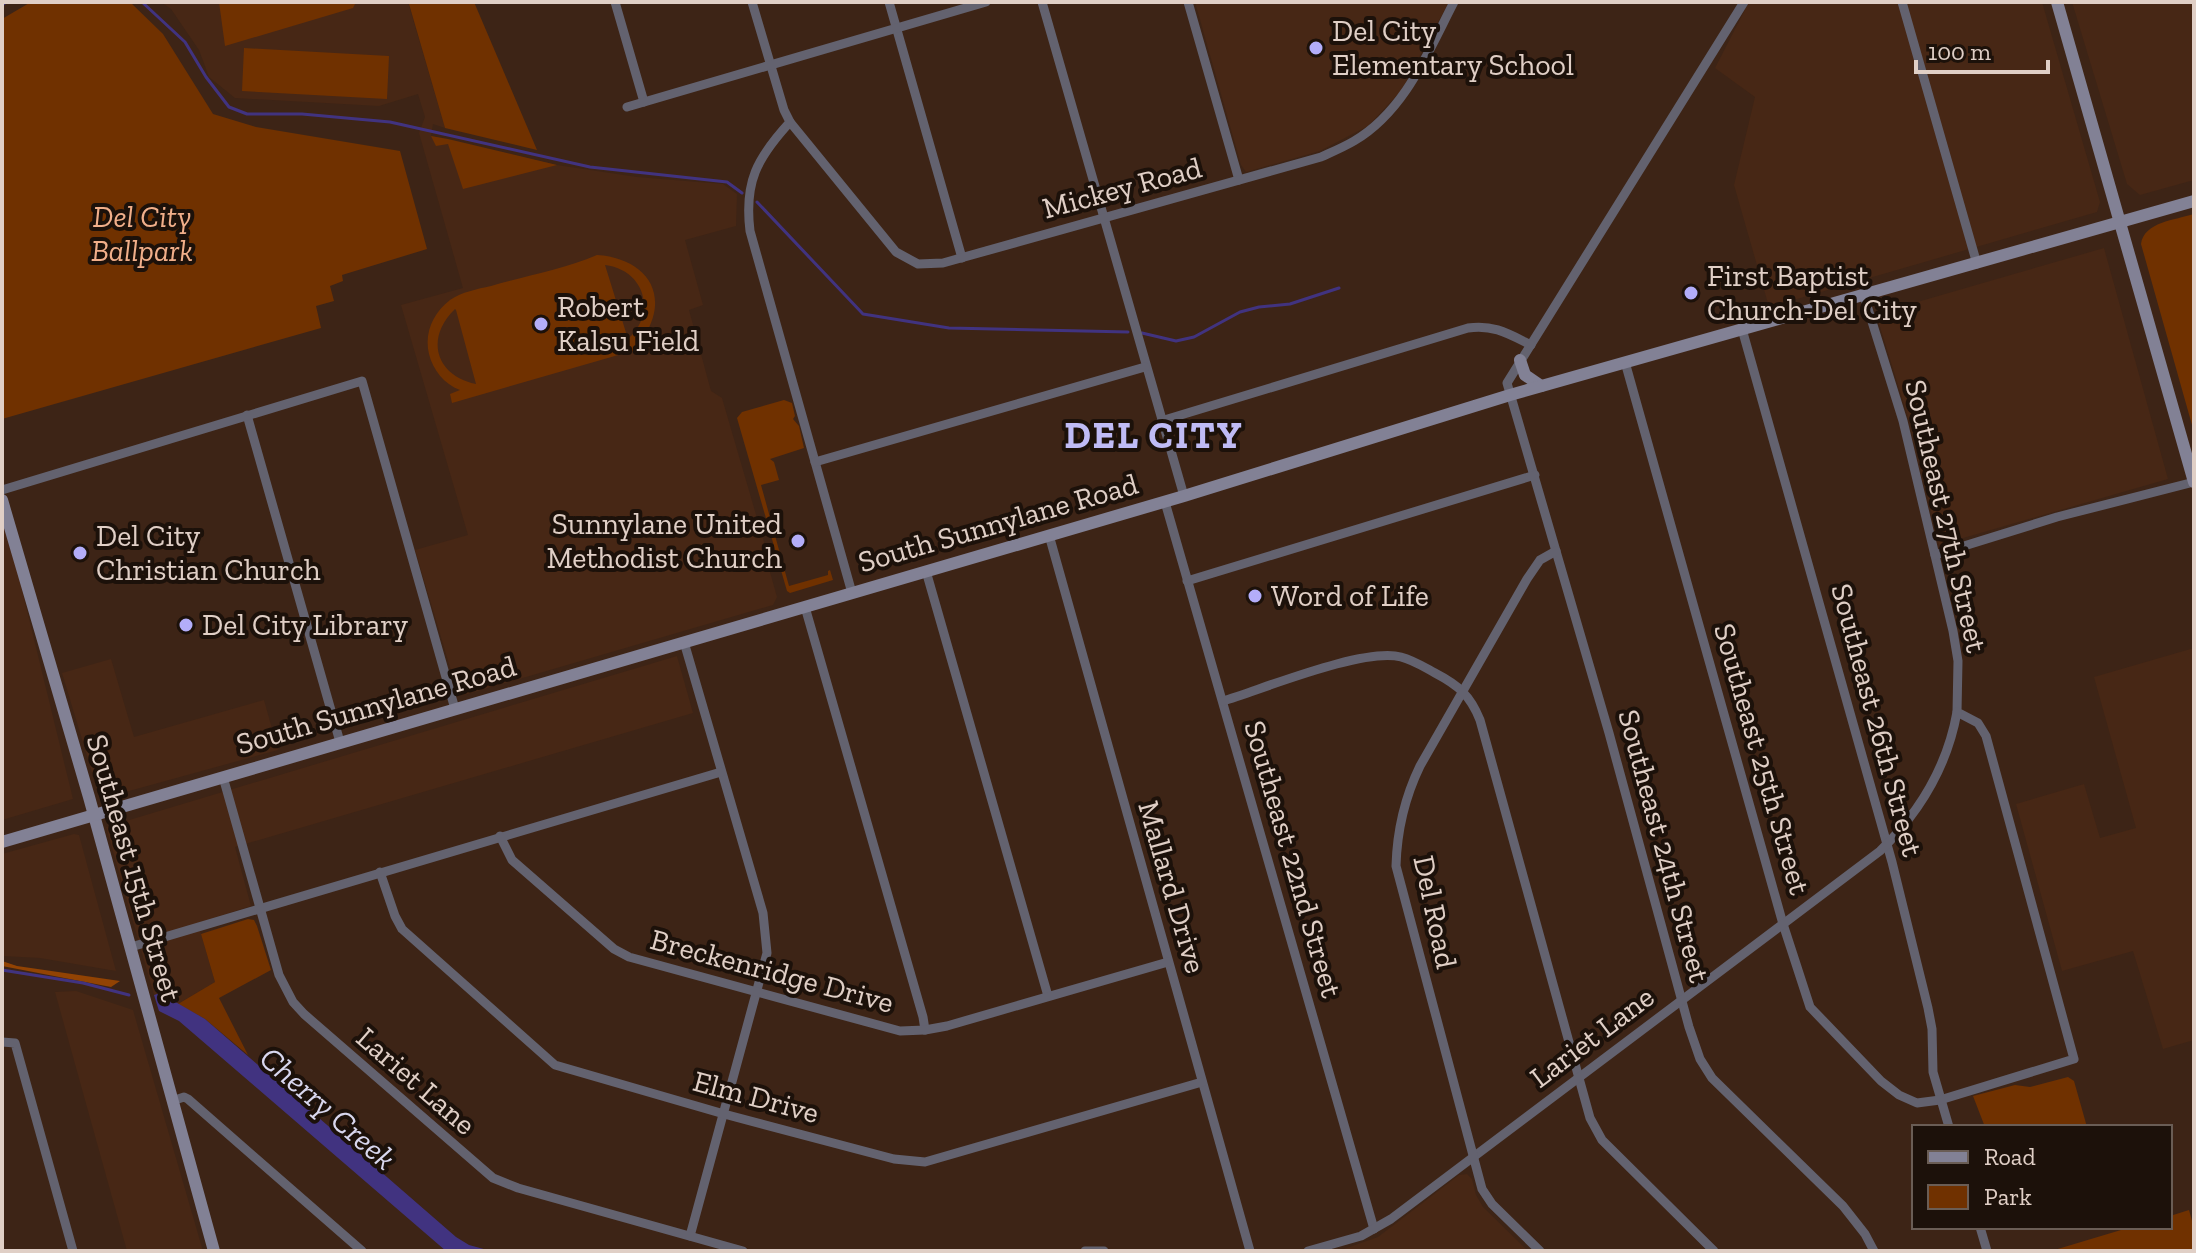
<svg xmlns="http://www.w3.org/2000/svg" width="2196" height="1253" font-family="'Zilla Slab',serif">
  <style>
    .built { fill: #472715 }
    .green { fill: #703100; fill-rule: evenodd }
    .forest { fill: #924303 }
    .water { fill: #413380 }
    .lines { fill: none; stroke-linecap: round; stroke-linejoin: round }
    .stream { stroke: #413380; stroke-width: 3 }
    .street { stroke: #63626f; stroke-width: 9 }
    .secondary { stroke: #828195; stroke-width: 12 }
    .poi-dot { fill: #b3adf9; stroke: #1c110a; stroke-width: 3 }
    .labels { text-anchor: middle; stroke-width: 8; stroke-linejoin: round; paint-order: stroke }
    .poi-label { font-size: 30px; fill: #e0cfc6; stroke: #1c110a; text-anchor: start }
    .street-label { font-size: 30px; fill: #e0cfc6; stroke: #1c110a }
    .park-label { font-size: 30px; font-style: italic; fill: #f1af8a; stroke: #1c110a }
    .water-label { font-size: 32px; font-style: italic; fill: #d8d7ee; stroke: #1c110a }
    .district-label { font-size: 38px; font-weight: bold; letter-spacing: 2px; fill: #bfbbf5; stroke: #1c110a }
  </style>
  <rect width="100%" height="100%" fill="#3d2416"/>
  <!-- built -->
  <g class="built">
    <polygon points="161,2 408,2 445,128 433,124 431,136 557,165 637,177 723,184 737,194 736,226 685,240 703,305 689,310 711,391 722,398 771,566 770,572 777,597 773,605 464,695 458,694 415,550 468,535 401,305 463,288 419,133 425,117 418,94 379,106 235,98 209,77 199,50 171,9"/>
    <polygon points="1195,2 1449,2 1401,91 1368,126 1320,151 1246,172 1241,165"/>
    <polygon points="1749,2 2042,2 2100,202 2097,212 1769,307 1734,185 1755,97 1715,68"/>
    <polygon points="2072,2 2194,2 2194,180 2140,195 2127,184"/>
    <polygon points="2104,248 2168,479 1939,545 1912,430 1876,314"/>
    <polygon points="2,508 73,799 2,820"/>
    <polygon points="2194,648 2194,1040 2163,1049 2133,951 2062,971 2016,804 2084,784 2100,838 2136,828 2094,677"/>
    <polygon points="677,656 693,713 235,847 251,906 198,923 215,982 178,1004 160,993 154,995 106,827"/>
    <polygon points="111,659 134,737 264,700 278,750 100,799 62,673"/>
    <polygon points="74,834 79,835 116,971 40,958 2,956 2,854"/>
    <polygon points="76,991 133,1010 203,1251 127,1251 55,992"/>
    <polygon points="1467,1174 1472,1179 1476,1195 1483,1207 1528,1251 1338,1251 1378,1237 1459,1175"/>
  </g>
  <!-- green -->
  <g class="green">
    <polygon points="31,2 130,2 163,34 213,114 256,127 400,151 427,249 342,275 343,281 330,286 334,301 316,306 321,328 2,419 2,19"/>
    <polygon points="219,2 356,2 353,8 225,46"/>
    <polygon points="415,2 474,2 537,150 445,128 409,4"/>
    <polygon points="244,48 389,56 387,99 242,91"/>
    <polygon points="431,136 448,139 557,165 463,189 448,144 436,146"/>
    <path d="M2194 214V432L2141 244C2144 222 2175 220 2194 214Z"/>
    <path d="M597 255C644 258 671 292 645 335L657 333 660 343 452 403 450 394 460 390C444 384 433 370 429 354 424 333 433 313 450 300 462 292 477 289 491 286 525 276 564 269 597 255ZM605 265C645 270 657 313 628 339ZM455 309 456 310 476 384C435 375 425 338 455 309Z"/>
    <polygon points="784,400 792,403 795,416 793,419 799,426 804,448 770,459 774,462 779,480 761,485 789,586 828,575 828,571 830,570 833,580 790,593 787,591 737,418 742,412"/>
    <polygon points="248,919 254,920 257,926 271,970 219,998 248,1055 205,1019 178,1004 215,982 201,934"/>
    <polygon points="2068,1077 2074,1081 2087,1127 1985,1127 1973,1096 2015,1085 2030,1087"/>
    <polygon points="2189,1210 2194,1228 2194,1251 2051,1251 2131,1227 2170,1227 2170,1216"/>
  </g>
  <!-- forest -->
  <polygon class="forest" points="2,961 17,966 120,981 111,987 2,966"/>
  <!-- water -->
  <polygon class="water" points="160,993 205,1019 456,1237 469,1245 491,1251 446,1251 179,1021 159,1011 154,995"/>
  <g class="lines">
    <!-- stream -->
    <g class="stream">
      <polyline points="142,2 185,42 206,77 229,107 247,114 302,114 390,122 590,167 727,182 742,193"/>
      <polyline points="2,5 6,2"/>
      <polyline points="757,202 863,314 949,328 1128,332"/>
      <polyline points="1142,333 1176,341 1194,337 1240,312 1259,307 1290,304 1339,288"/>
      <polyline points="2,970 83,983 129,995"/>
    </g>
    <!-- street -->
    <g class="street">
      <polyline points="615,2 644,102"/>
      <path d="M752 2 784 110 790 122C757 158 744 182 750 231L852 593"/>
      <polyline points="889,2 962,258"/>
      <polyline points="1042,2 1184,496"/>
      <polyline points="1188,2 1239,180"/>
      <polyline points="1744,2 1507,383 1609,733 1689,1027 1700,1059 1712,1078 1843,1206 1865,1234 1874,1251"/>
      <polyline points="1902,2 1977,264"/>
      <polyline points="627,107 986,2"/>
      <path d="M790 122 896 252 918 264 943 263 1321 157C1332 152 1344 147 1354 141 1405 111 1428 52 1454 2"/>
      <polyline points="1742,329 1892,862 1928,1008 1932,1029 1933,1072 1949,1127"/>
      <polyline points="1625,362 1783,924 1810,1007 1881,1081 1899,1095 1917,1103 1940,1100 2074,1059 1986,736 1978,723 1957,712 1958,661 1953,631 1903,421 1864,296"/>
      <polyline points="247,415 340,742"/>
      <path d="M1161 421 1468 328C1493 324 1509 334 1531 345"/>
      <polyline points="815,462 1145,367"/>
      <polyline points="2,490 362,381 455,709"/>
      <polyline points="1165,502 1374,1229"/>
      <polyline points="1049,535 1250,1251"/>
      <polyline points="1935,555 2057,517 2194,482"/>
      <polyline points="926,571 1048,996"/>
      <polyline points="1187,581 1535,475"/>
      <polyline points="805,607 923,1017 925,1030"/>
      <polyline points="684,642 763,913 767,953 690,1236"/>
      <path d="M1223 701C1263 689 1364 647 1401 657 1413 660 1424 667 1435 673 1458 685 1470 695 1480 720L1590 1118 1602 1140 1714 1251"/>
      <polyline points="223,777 279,975 293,1002 304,1014 493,1178 518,1188 743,1251"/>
      <polyline points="500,836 512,860 614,949 629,957 900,1031 925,1030 947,1026 1168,962"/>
      <polyline points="380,872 395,916 402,929 555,1065 724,1114 894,1159 925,1162 1202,1082"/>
      <polyline points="131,947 721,772"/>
      <polyline points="2,1042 15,1043 73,1251"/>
      <polyline points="172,1101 184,1097 188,1099 362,1251"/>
      <polyline points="1980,1227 1987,1251"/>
      <polyline points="1085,1251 1104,1251"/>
      <path d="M1308 1251 1361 1236 1391 1219 1880 851C1920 812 1947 768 1957 712"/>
      <path d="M1540 1251 1492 1204 1482 1189 1396 866C1397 830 1404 799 1420 766L1527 579 1540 560 1556 551"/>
    </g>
    <!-- secondary -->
    <g class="secondary">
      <polyline points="2057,2 2194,482"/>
      <polyline points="1520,360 1525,375 1541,386"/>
      <polyline points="2,500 89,797 214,1251"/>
      <polyline points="2,842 1184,496 1510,395 2194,201"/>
    </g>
  </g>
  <!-- markers -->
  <g class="poi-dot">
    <circle cx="1316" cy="48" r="8"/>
    <circle cx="1691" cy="293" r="8"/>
    <circle cx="541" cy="324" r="8"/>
    <circle cx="798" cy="541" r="8"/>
    <circle cx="80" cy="553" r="8"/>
    <circle cx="1255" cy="596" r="8"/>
    <circle cx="186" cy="625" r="8"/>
  </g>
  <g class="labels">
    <!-- poi labels -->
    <g class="poi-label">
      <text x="1332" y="41">Del City<tspan x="1332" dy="34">Elementary School</tspan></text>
      <text x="1707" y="286">First Baptist<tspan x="1707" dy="34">Church-Del City</tspan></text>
      <text x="557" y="317">Robert<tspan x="557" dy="34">Kalsu Field</tspan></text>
      <text x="782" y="534" text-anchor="end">Sunnylane United<tspan x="782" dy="34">Methodist Church</tspan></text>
      <text x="96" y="546">Del City<tspan x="96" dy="34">Christian Church</tspan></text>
      <text x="1271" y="606">Word of Life</text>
      <text x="202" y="635">Del City Library</text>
    </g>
    <!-- street labels -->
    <g class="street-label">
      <text transform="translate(1122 188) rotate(-15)" y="10">Mickey Road</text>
      <text transform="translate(1946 516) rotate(77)" y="10">Southeast 27th Street</text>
      <text transform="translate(998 523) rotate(-16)" y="10">South Sunnylane Road</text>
      <text transform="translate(376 705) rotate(-16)" y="10">South Sunnylane Road</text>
      <text transform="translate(1877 720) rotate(75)" y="10">Southeast 26th Street</text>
      <text transform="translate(1762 759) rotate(74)" y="10">Southeast 25th Street</text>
      <text transform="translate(1664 846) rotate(75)" y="10">Southeast 24th Street</text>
      <text transform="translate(1293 859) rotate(74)" y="10">Southeast 22nd Street</text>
      <text transform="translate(134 868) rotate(74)" y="10">Southeast 15th Street</text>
      <text transform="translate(1172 887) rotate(74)" y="10">Mallard Drive</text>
      <text transform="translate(1435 912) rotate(78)" y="10">Del Road</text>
      <text transform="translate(772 971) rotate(15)" y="10">Breckenridge Drive</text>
      <text transform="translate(1592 1037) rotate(-37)" y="10">Lariet Lane</text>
      <text transform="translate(416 1081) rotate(41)" y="10">Lariet Lane</text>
      <text transform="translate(756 1097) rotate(15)" y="10">Elm Drive</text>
    </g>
    <!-- park labels -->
    <g class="park-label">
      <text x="142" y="227">Del City<tspan x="142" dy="34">Ballpark</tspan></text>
    </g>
    <!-- water labels -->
    <g class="water-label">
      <text transform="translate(328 1108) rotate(41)" y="11">Cherry Creek</text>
    </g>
    <!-- district labels -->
    <g class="district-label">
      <text x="1154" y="448">DEL CITY</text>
    </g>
  </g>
  <!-- border -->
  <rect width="2196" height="1253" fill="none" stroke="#e0cfc6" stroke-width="8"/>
  <!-- legend -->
  <rect x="1912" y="1125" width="260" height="104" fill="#1c110a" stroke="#6a5d55" stroke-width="2"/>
  <rect x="1928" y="1151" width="40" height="12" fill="#828195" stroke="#6a5d55" stroke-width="2"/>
  <text x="1984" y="1165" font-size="24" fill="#e0cfc6">Road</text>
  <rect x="1928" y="1185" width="40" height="24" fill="#703100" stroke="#6a5d55" stroke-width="2"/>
  <text x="1984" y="1205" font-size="24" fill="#e0cfc6">Park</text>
  <!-- scale -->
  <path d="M1916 60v12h132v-12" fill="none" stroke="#e0cfc6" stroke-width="4"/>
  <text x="1928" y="60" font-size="24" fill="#e0cfc6" stroke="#1c110a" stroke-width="6" paint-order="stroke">100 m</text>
</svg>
